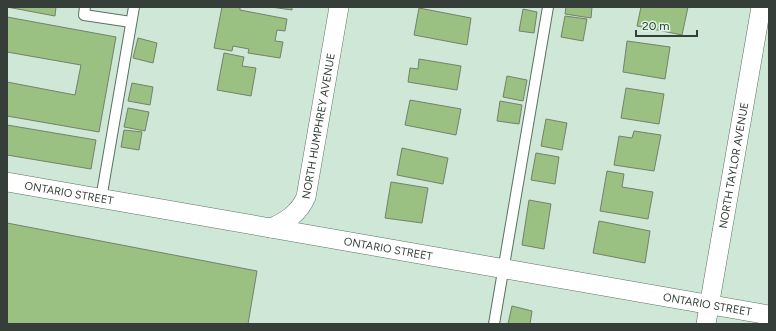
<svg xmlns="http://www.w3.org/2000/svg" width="776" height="331" font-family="Figtree,sans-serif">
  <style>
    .building { fill: #9ac082; stroke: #74816d }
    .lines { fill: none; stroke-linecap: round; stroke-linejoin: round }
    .lane-casing { stroke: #5c7163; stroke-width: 12 }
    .street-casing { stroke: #5c7163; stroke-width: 20 }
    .lane { stroke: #fff; stroke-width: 10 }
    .street { stroke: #fff; stroke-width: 19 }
    .labels { text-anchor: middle; stroke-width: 4; stroke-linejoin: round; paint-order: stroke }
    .street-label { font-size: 11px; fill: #353e38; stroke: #dcf4e4 }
  </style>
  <rect width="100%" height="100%" fill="#cfe7d7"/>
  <!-- building -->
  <g class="building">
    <polygon points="7,7 56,7 55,16"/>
    <polygon points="222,7 240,7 240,10 287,19 285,31 277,30 275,41 283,42 280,58 248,53 249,49 233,46 232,51 214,48"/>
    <polygon points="271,7 292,7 292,10"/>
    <polygon points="566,7 592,7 591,18 565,14"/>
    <polygon points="641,7 688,7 682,35 637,26"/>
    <polygon points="419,8 471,18 467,45 414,35"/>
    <polygon points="523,9 537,12 534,33 519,31"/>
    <polygon points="565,16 587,19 583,41 561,37"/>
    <polygon points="7,17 116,37 99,132 7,116 7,82 75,95 81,65 7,52"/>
    <polygon points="138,38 157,43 153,63 133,58"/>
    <polygon points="627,41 670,47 665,79 623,72"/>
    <polygon points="224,53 244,57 242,66 256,68 251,96 217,90"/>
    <polygon points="419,59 461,66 457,90 408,82 410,68 418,69"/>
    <polygon points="507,76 527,80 523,101 503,97"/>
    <polygon points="132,83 153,87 150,105 128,101"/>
    <polygon points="626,88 664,94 659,124 621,118"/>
    <polygon points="410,100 461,109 456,135 405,125"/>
    <polygon points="500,101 522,105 519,124 497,121"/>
    <polygon points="128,108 149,112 145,131 124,127"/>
    <polygon points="546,119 567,123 562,150 541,146"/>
    <polygon points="7,125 96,140 91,169 7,155"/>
    <polygon points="124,130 142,132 139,150 121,147"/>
    <polygon points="634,131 661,135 654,171 614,165 619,136 632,138"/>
    <polygon points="402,148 448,158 443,184 397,175"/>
    <polygon points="536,153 559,157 555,184 531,180"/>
    <polygon points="607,171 624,174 622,187 653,192 648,219 600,211"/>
    <polygon points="391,182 428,188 422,223 385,218"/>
    <polygon points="529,200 551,204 544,249 522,245"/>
    <polygon points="599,221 650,231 645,263 593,253"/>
    <polygon points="7,223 257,271 248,324 7,324"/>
    <polygon points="512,306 532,311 530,324 508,324"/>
  </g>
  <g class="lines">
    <defs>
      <g id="lane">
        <polyline points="85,7 84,15 131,22"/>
        <polyline points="101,199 134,7"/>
        <polyline points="494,324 548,7"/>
      </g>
      <g id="street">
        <path id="s1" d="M7 182 769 315"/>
        <path id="s2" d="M271 228C287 221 299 213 306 197L339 7"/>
        <path id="s3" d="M706 324 761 7"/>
      </g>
    </defs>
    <!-- lane casing -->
    <use href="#lane" class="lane-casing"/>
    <!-- street casing -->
    <use href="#street" class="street-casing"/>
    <!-- lane -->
    <use href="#lane" class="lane"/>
    <!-- street -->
    <use href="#street" class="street"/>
  </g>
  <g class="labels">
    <!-- street labels -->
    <g class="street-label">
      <text dy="4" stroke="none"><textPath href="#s2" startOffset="120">NORTH HUMPHREY AVENUE</textPath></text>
      <text dy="4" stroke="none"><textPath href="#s3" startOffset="161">NORTH TAYLOR AVENUE</textPath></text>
      <text dy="4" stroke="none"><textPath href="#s1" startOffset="63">ONTARIO STREET</textPath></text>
      <text dy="4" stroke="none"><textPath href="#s1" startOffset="387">ONTARIO STREET</textPath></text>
      <text dy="4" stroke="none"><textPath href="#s1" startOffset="711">ONTARIO STREET</textPath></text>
    </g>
  </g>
  <!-- border -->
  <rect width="776" height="331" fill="none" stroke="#353e38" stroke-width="16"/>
  <!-- scale -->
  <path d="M636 30v6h61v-6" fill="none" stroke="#353e38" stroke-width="2"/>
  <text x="642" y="30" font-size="12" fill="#353e38" stroke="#dcf4e4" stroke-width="3" paint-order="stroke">20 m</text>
</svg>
